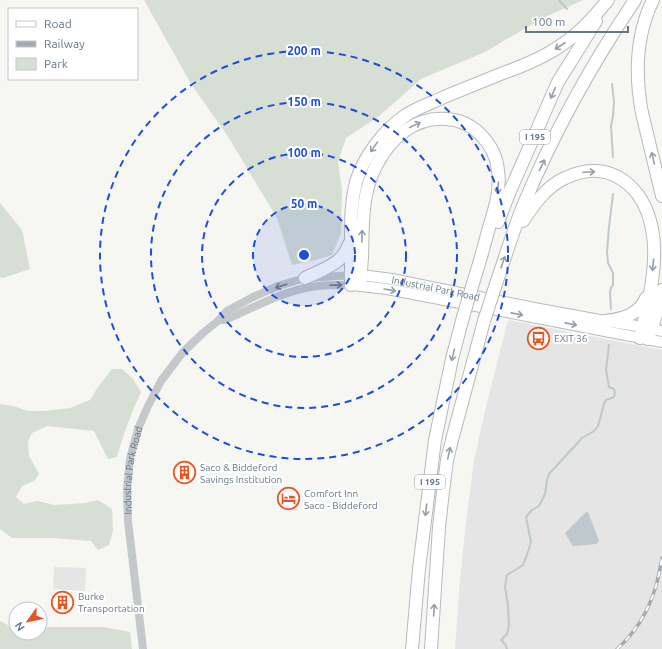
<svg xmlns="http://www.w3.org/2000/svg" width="662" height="649" font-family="Ubuntu,sans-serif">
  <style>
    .built { fill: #e4e5e4 }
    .green { fill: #d7ded4 }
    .water { fill: #bec8cd }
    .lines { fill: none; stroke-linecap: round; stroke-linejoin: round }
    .stream { stroke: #bec8cd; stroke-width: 2 }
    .major-casing { stroke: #b7bbbf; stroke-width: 12 }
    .highway-casing { stroke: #b7babd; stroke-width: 14 }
    .minor { stroke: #c4c8cb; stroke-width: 8 }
    .major { stroke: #fff; stroke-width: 10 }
    .highway { stroke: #fff; stroke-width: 12 }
    .rail-casing { stroke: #a4aab0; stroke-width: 3.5 }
    .rail { stroke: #fff; stroke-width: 2; stroke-dasharray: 6; stroke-linecap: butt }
    .highway-bridge-casing { stroke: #b7babd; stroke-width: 14; stroke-linecap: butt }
    .highway-bridge { stroke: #fff; stroke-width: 12 }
    .oneway { stroke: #939faa }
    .oneway2 { stroke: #6a7a88 }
    .ring { fill: none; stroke: #1d4ed8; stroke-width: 2; stroke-dasharray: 7 5 }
    .labels { text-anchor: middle; stroke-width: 4; stroke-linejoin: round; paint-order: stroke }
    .shield { fill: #fff; stroke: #939faa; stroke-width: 1 }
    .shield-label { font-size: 9px; font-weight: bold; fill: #657685 }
    .street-label { font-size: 10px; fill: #657685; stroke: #fff }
    .poi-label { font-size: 10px; fill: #657685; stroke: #fff; text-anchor: start }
    .centre { fill: #1d4ed8; stroke: #fff; stroke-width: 2 }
    .ring-label { font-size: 12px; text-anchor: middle; font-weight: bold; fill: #1d4ed8; stroke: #fff; stroke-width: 4; stroke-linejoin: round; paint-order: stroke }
  </style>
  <rect width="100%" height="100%" fill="#f6f6f3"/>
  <!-- built -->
  <g class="built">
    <polygon points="508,320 662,350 662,649 455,649 460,580 466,522 474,461 487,402"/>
    <polygon points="54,567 86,568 85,591 53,589"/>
  </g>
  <!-- green -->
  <g class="green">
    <polygon points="144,0 583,0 543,18 485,52 421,79 378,117 346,138 338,162 342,190 341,233 332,255 316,260 292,265 277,218 227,135 191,84"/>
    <polygon points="0,203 22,230 30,269 3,278 0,277"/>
    <path d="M112 369H122L133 379 141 392C131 413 123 435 117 457L108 459 94 431 47 426 32 433 28 441 29 456 39 474 34 481 22 486 16 497 24 504 37 501 55 505 86 503 98 500 112 509 113 531 109 545 98 550 91 541 53 538H12L0 529V404L13 406 28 411H44L70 408 90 400 98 387Z"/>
    <polygon points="0,621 14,628 16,628 16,633 40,633 40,627 104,627 130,632 132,649 0,649"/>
  </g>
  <!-- water -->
  <polygon class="water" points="586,512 588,512 599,541 596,544 574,546 572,545 565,533"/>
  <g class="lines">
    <!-- stream -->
    <g class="stream">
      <polyline points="559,0 567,9"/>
      <polyline points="612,84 614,102 613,116 611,126 613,157"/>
      <polyline points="611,309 610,293 611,288 613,285 613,273 608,263 607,252 609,227 613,194"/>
      <polyline points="507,649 505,644 501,640 507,634 509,626 508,605 505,587 507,575 523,565 529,549 531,542 526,517 532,510 539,506 545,494 547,480 549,474 582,438 594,431 598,426 604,404 606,400 614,397 615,392 614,389 609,387 606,370 609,345"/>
    </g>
    <defs>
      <g id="major">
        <path id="s2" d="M361 275 392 279 534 308 605 321 643 327 662 331"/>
        <polyline points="353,285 387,289 662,342"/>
      </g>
      <g id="highway">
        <path d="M653 0C636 35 635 76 642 113L662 196"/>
        <path d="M523 221C534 204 547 186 565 178 609 157 644 186 652 229 659 263 648 305 640 338"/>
        <polyline points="498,222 510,191 558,82 596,21"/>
        <path d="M305 278C323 269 343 264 349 244"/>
        <path d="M496 284C505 258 513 231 523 206 553 134 591 65 635 0"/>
        <path d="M351 285C351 270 351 255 351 239 351 219 351 202 356 182 364 156 383 131 406 115 417 108 431 103 444 97 464 89 485 80 506 72 520 67 534 61 547 54 574 39 589 23 608 0"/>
        <path d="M360 285C361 276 361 267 362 258 363 227 361 194 376 166 390 138 415 116 447 119 460 120 471 125 480 134 490 144 497 157 498 171 501 191 494 211 488 231 484 247 479 264 474 280"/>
        <path d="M605 321C622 319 639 315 646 298"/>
        <polyline points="648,339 656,315 662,290"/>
        <polyline points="412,649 419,569 435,440 452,359 463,317"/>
        <polyline points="431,649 439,527 442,500 447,460 453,436 484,321"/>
      </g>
    </defs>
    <!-- major casing -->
    <use href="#major" class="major-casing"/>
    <!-- highway casing -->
    <use href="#highway" class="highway-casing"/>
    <!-- minor -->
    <g class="minor">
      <path d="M219 320H225C255 307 285 290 317 286 328 285 340 285 351 285"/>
      <path id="s1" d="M143 649 128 521 127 489 130 459 138 429 148 406 161 381 183 352 203 333 219 320 223 315 227 311 253 297 278 286 305 278 355 275"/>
    </g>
    <!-- major -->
    <use href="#major" class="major"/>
    <!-- highway -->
    <use href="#highway" class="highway"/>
    <defs>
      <path id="rail" d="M617 649C634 634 647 613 654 592 658 581 660 569 662 558"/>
    </defs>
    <!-- rail casing -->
    <use href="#rail" class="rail-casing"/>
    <!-- rail -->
    <use href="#rail" class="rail"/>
    <defs>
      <g id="highway-bridge">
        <polyline points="463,317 474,280"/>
        <polyline points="484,321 496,284"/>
      </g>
    </defs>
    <!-- highway-bridge casing -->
    <use href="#highway-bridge" class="highway-bridge-casing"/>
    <!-- highway-bridge -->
    <use href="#highway-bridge" class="highway-bridge"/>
  </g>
  <!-- one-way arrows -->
  <defs><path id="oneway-shaft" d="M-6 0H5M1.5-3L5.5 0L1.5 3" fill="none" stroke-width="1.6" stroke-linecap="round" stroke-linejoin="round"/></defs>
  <g class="oneway">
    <use href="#oneway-shaft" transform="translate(560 46) rotate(147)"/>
    <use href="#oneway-shaft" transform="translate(553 93) rotate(113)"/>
    <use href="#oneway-shaft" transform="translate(415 125) rotate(-25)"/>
    <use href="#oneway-shaft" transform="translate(374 147) rotate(125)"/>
    <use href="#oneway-shaft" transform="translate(653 158) rotate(-103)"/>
    <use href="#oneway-shaft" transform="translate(542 165) rotate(-64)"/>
    <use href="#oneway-shaft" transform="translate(589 172) rotate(-3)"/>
    <use href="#oneway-shaft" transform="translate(498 188) rotate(95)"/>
    <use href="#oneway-shaft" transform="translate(362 236) rotate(-88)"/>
    <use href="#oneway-shaft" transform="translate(503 262) rotate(-71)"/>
    <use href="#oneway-shaft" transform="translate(653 265) rotate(97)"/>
    <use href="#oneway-shaft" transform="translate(390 290) rotate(10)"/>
    <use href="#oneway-shaft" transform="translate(517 314) rotate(11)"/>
    <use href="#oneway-shaft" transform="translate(571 324) rotate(11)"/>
    <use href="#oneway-shaft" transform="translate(453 355) rotate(104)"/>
    <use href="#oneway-shaft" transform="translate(449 453) rotate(-78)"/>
    <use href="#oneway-shaft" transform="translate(426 510) rotate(97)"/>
    <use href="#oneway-shaft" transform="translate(434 610) rotate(-87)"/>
  </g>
  <g class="oneway2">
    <use href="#oneway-shaft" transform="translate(336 285) rotate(-2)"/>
    <use href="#oneway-shaft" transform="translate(281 286) rotate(162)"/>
  </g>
  <!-- distance rings -->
  <circle cx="304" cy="255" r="51" fill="#1d4ed8" fill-opacity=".12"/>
  <g class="ring">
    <circle cx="304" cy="255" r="51"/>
    <circle cx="304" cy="255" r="102"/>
    <circle cx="304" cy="255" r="153"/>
    <circle cx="304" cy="255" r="204"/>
  </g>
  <!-- icons -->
  <defs>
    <symbol id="bus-ring" viewBox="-11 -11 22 22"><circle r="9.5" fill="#fff" stroke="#e75522" stroke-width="1.5"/><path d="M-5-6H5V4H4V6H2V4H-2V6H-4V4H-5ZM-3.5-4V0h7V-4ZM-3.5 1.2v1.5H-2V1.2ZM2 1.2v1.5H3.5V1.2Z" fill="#e75522"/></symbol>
    <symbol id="building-ring" viewBox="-11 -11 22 22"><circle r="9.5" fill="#fff" stroke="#e75522" stroke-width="1.5"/><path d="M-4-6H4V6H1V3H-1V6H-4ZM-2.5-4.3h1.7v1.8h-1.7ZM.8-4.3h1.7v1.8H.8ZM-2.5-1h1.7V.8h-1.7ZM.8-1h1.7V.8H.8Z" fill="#e75522"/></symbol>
    <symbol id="hotel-ring" viewBox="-11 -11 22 22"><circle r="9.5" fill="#fff" stroke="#e75522" stroke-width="1.5"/><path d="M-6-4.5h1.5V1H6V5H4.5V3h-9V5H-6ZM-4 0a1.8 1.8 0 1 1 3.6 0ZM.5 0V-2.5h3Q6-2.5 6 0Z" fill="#e75522"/></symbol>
  </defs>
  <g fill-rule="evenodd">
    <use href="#bus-ring" x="526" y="326" width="25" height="25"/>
    <use href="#building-ring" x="172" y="460" width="25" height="25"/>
    <use href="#hotel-ring" x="276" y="486" width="25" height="25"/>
    <use href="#building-ring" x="50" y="590" width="25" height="25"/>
  </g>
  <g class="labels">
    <!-- shield labels -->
    <g class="shield">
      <rect x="520" y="130" width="30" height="14" rx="3"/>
      <rect x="415" y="475" width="30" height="14" rx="3"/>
    </g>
    <g class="shield-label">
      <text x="535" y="140">I 195</text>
      <text x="430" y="485">I 195</text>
    </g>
    <!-- street labels -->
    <g class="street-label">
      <text dy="4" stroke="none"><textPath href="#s2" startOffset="76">Industrial Park Road</textPath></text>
      <text dy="4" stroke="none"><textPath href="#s1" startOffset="180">Industrial Park Road</textPath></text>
    </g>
    <!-- poi labels -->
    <g class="poi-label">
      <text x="554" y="342">EXIT 36</text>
      <text x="200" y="471">Saco &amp; Biddeford<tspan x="200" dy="12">Savings Institution</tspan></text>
      <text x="304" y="497">Comfort Inn<tspan x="304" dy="12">Saco - Biddeford</tspan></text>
      <text x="78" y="600">Burke<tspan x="78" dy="12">Transportation</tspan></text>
    </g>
  </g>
  <circle cx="304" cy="255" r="6" class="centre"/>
  <g class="ring-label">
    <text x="304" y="55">200 m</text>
    <text x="304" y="106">150 m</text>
    <text x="304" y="157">100 m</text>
    <text x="304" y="208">50 m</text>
  </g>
  <!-- legend -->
  <rect x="8" y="8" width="130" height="72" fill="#ffffff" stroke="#c1c8ce"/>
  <rect x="16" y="21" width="20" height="6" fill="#ffffff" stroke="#c1c8ce"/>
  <text x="44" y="28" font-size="12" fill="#657685">Road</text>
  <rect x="16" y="41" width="20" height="6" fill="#a4aab0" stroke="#c1c8ce"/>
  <text x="44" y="48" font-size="12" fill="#657685">Railway</text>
  <rect x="16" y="58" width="20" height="12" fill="#d7ded4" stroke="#c1c8ce"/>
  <text x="44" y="68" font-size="12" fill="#657685">Park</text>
  <!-- north arrow -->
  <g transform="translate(28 621) rotate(237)"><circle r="19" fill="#ffffff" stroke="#c1c8ce"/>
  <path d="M0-3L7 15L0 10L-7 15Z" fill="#e75522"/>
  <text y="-6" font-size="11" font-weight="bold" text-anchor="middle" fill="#657685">N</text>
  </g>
  <!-- scale -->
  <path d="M526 26v6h102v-6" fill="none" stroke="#657685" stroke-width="2"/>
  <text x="532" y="26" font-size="12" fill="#657685" stroke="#ffffff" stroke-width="3" paint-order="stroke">100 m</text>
</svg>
